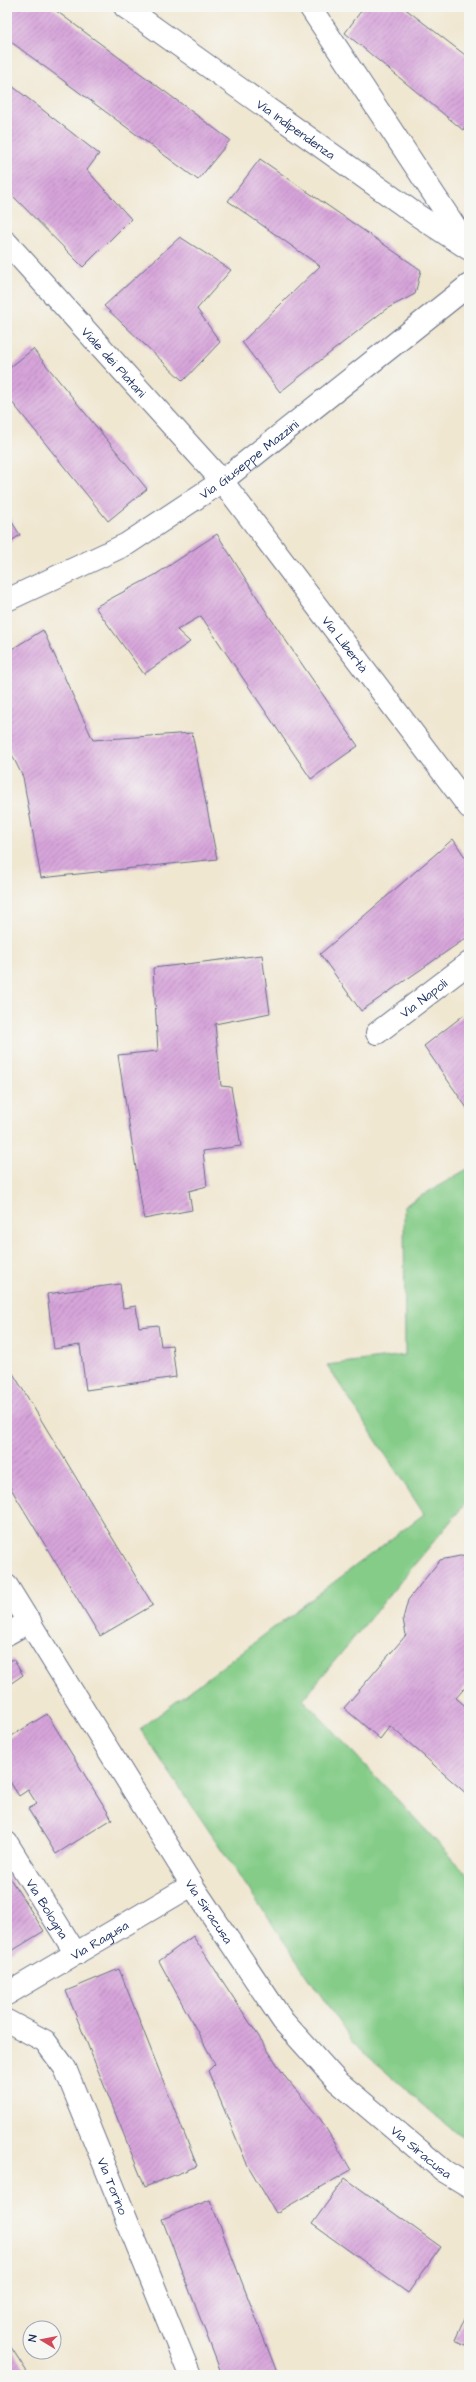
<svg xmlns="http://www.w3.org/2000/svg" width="476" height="2382" font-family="'Architects Daughter',sans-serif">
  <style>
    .grass { fill: #84cc87; stroke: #507e72 }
    .building { fill: url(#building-hatch) }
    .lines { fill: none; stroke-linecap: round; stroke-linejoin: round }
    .minor-casing { stroke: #666f86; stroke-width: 24 }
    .minor { stroke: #fff; stroke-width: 22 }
    .labels { text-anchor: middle; stroke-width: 3; stroke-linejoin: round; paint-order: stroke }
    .street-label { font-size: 13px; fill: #1b2f5e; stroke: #f6f6f2 }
  </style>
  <defs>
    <pattern id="building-hatch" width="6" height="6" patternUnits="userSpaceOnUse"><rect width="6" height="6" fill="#d7a4da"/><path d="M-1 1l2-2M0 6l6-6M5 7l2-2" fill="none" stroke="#ae86b4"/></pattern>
  </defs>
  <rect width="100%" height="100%" fill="#f6f6f2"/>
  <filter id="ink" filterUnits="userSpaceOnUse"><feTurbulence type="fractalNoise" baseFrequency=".025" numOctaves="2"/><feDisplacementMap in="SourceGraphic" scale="8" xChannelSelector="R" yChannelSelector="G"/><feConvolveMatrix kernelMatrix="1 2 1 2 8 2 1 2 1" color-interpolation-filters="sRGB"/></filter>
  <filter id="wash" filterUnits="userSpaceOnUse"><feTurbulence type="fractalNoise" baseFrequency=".012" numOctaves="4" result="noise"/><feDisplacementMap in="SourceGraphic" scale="16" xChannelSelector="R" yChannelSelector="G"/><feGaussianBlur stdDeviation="0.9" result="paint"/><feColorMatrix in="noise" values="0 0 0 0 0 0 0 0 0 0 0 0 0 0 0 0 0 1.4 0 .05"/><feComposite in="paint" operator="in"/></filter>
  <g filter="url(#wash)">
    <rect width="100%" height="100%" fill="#f0e7d1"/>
    <!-- grass -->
    <polygon class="grass" points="469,1168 469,1499 303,1699 469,1876 469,2140 450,2128 353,2043 140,1729 424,1514 327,1365 405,1355 404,1206"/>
    <g id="blocks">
      <!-- building -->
      <g class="building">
        <polygon points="7,7 51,7 230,140 198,180 7,39"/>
        <polygon points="364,7 403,7 469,58 469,121 463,130 345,33"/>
        <polygon points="7,82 99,154 87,170 131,219 83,267 7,190"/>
        <polygon points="260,159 421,270 415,294 386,309 280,392 242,342 320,266 228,201"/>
        <polygon points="180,237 231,270 197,309 220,342 183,381 104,306"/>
        <polygon points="33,349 147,489 108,521 7,396 7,370"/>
        <polygon points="7,514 20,535 7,544"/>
        <polygon points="217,534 269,616 358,746 311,779 201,616 177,630 190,642 144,674 95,607 155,575"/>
        <polygon points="43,630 93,740 192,733 217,859 41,878 23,777 7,745 7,652"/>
        <polygon points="453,839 469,863 469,936 361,1011 320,954"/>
        <polygon points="262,955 270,1013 215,1024 221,1086 231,1087 241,1146 203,1151 207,1186 189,1191 192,1210 144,1219 118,1055 158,1051 153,968"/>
        <polygon points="469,1011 469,1111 424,1046"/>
        <polygon points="120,1284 123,1308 136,1306 139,1327 158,1325 161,1346 172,1345 176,1377 86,1390 80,1345 54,1349 47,1294"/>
        <polygon points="11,1370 153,1605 100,1636 7,1482 7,1372"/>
        <polygon points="460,1556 469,1557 469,1683 456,1698 469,1709 469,1796 390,1726 380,1739 344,1708 406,1635 403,1619 408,1600 440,1560"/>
        <polygon points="13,1659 23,1675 7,1686 7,1663"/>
        <polygon points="47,1714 112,1819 56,1854 28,1809 37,1804 28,1790 19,1796 7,1777 7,1739"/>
        <polygon points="7,1874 44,1931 7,1954"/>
        <polygon points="193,1936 286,2078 321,2120 351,2170 276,2213 247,2164 208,2071 215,2064 159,1961"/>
        <polygon points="119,1969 197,2166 145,2187 66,1991"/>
        <polygon points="345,2178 441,2247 408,2293 312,2224"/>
        <polygon points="210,2200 278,2375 222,2375 162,2219"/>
        <polygon points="469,2309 469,2347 455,2340"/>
        <polygon points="7,2341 29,2375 7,2375"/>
      </g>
    </g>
  </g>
  <g filter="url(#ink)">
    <use href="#blocks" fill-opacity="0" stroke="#666f86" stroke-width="1"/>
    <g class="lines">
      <defs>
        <g id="minor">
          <path id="s1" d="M125 7 417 215 469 249"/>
          <polyline points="310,7 466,243"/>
          <path id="s2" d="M7 243 222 481 469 807"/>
          <path id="s3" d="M7 600 127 544 222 481 469 285"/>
          <path id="s4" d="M377 1033 469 963"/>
          <path id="s5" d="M7 1586 192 1885 283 2021 337 2081 444 2171 469 2186"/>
          <polyline points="7,1634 30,1621"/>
          <path id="s6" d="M7 1843 76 1954"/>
          <path id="s7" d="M7 1994 192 1885"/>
          <path id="s8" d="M7 2021 45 2041 65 2068 190 2375"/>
        </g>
      </defs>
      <!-- minor casing -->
      <use href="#minor" class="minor-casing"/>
      <!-- minor -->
      <use href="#minor" class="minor"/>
    </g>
  </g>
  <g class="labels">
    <!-- street labels -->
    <g class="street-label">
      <text dy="5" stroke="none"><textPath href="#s1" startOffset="210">Via Indipendenza</textPath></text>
      <text dy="5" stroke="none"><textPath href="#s2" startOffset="160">Viale dei Platani</textPath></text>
      <text dy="5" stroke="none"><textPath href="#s3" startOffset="281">Via Giuseppe Mazzini</textPath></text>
      <text dy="5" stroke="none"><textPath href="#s2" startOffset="525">Via Libertà</textPath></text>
      <text dy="5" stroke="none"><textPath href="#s4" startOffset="58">Via Napoli</textPath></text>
      <text dy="5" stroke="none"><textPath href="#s6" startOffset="77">Via Bologna</textPath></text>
      <text dy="5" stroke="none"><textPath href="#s5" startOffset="383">Via Siracusa</textPath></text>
      <text dy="5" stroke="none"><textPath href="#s7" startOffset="107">Via Ragusa</textPath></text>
      <text dy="5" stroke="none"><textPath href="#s5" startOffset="706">Via Siracusa</textPath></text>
      <text dy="5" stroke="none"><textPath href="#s8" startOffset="204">Via Torino</textPath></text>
    </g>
  </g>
  <!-- margin -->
  <rect width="476" height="2382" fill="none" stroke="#f6f6f2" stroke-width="24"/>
  <!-- north arrow -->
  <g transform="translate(42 2340) rotate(280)"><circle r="19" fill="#f6f6f2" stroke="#9ea6b7"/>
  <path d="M0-3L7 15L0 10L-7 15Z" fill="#d1495b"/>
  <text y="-6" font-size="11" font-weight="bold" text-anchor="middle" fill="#1b2f5e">N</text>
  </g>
</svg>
